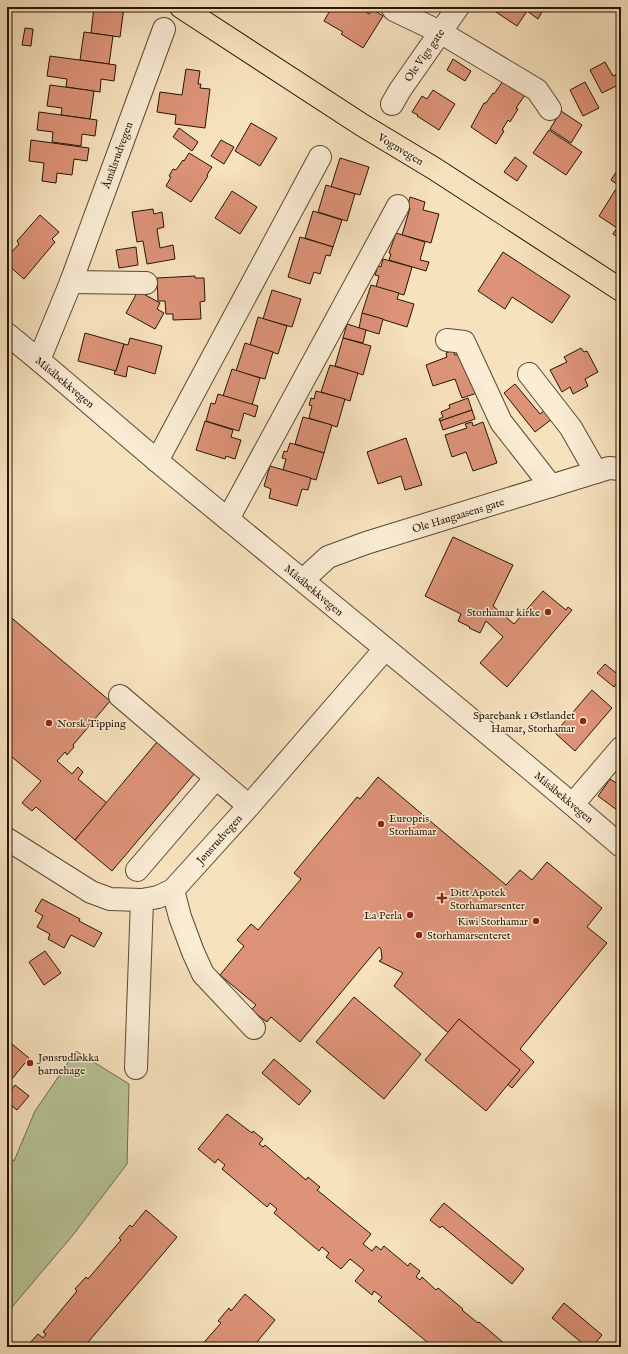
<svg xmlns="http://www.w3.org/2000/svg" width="628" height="1354" font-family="'IM FELL English',serif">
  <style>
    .green { fill: #b7c496; stroke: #6f6c4d }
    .building { fill: #dd9378; stroke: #271504 }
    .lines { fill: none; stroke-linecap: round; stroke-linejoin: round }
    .minor-casing { stroke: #5b4832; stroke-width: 24 }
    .major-casing { stroke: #271504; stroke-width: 24 }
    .minor { stroke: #faecd5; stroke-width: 22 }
    .major { stroke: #f7e2be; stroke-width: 22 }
    .poi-dot { fill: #8f2418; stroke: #faecd5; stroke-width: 1.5 }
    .labels { text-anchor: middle; stroke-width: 3; stroke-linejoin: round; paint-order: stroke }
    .street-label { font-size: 11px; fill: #271504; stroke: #faecd5 }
    .poi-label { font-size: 11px; fill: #271504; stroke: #faecd5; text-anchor: start }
  </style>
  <rect width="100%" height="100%" fill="#f7e2be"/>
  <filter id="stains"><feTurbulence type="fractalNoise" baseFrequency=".005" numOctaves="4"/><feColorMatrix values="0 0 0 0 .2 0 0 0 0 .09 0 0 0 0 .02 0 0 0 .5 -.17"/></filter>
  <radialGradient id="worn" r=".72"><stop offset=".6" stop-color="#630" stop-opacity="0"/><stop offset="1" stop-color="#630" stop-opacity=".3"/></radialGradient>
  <!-- green -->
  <polygon class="green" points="76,1051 129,1084 127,1164 73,1235 7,1313 7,1157 14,1161 35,1111"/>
  <!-- building -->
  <g class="building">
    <polygon points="94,7 124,7 120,37 91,33"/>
    <polygon points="332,7 355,7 357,8 359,7 369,14 372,9 383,16 363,48 341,34 343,32 324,21"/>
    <polygon points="491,7 538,7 543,10 538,19 527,11 517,26 490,8"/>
    <polygon points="25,28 33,29 31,46 22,45"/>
    <polygon points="84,32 113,36 109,64 80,60"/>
    <polygon points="50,56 116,65 114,81 101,79 100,92 66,87 67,79 47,76"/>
    <polygon points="453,59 471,71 465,81 447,70"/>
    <polygon points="605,62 613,76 617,74 621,82 617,84 618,85 602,93 590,70"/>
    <polygon points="186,69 200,71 198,84 201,84 200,88 210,89 205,128 175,124 176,115 157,112 160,92 182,95"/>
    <polygon points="503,81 525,95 516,108 518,109 510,122 508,120 502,130 504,131 496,144 471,127 484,103 486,103 493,93 494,94"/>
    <polygon points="585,82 599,108 583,116 570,90"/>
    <polygon points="50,85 94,91 90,119 61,115 62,108 47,106"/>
    <polygon points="433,90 455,104 439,130 417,116 418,115 412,112 422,96 427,99"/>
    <polygon points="561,111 582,125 571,143 550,129"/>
    <polygon points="39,112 97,120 95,136 82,134 81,146 52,142 53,132 37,130"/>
    <polygon points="251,123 277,138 260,166 235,151"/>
    <polygon points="179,128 198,142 192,151 173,137"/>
    <polygon points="549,130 582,152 566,175 533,153"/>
    <polygon points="31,140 89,148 87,161 74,159 72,175 57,173 56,183 42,181 44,163 29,161"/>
    <polygon points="221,140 234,147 224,164 211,156"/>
    <polygon points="189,153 212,167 207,175 208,176 191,202 166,186 171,177 169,176 173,169 176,170 183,160 184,161"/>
    <polygon points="515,157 527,166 517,181 504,172"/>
    <polygon points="340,158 369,167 360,195 331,187"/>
    <polygon points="620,166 621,167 621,187 611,180"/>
    <polygon points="326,185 355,194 347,221 318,212"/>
    <polygon points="616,189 621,192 621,239 613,234 617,228 599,216"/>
    <polygon points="232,191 257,207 240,234 215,218"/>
    <polygon points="410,197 425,202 423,210 439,214 431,243 402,235 410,208 407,208"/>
    <polygon points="153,209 154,214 162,212 164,227 157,229 160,248 173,245 175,259 147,264 143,241 137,242 132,212"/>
    <polygon points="313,211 342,220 333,247 305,238"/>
    <polygon points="40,215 59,232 52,239 55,242 24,279 7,264 7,257 19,244 17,241"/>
    <polygon points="396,233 425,242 420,260 429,262 426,271 389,260 391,254 389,253"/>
    <polygon points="300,237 333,247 330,256 326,255 320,274 314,272 310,284 288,277"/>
    <polygon points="136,247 138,265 119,268 116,250"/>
    <polygon points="503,252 570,296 552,323 512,297 505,309 478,291"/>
    <polygon points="383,259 412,267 404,295 376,287 379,276 375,275 378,266 381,267"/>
    <polygon points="195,276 195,278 204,278 205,301 200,302 201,319 173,320 173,314 166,314 165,301 158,301 157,278"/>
    <polygon points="371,285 399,293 397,299 414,304 407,327 362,313"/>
    <polygon points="272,290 301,299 292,327 263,319"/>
    <polygon points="138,291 160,303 157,309 164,313 155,329 126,313"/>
    <polygon points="362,313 383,319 379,334 359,328"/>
    <polygon points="258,317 287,326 278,354 250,345"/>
    <polygon points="347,324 366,330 363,343 343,338"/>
    <polygon points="85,333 124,344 116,371 78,361"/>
    <polygon points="130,338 162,346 155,374 128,366 126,377 114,374 115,371 116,371 124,344 128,345"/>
    <polygon points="343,338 371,346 363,375 335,366"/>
    <polygon points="245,343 273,352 265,379 236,371"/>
    <polygon points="581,348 584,352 587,351 598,372 585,379 588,386 573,394 570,387 562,392 550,370 567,362 564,357"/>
    <polygon points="453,350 455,355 463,353 477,393 462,398 455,379 433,386 426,365 447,357 446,353"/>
    <polygon points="330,365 358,373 350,401 321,392"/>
    <polygon points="232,369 260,378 252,405 223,396"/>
    <polygon points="515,384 540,414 545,410 552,419 535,432 504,393"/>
    <polygon points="316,391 345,399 337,427 309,418 312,406 309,405 311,398 314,399"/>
    <polygon points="218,394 258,406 255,417 244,413 239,431 206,421 211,403 215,404"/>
    <polygon points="468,398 472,410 440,421 439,419 443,417 441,412 450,408 449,405"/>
    <polygon points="472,410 475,419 443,430 440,421"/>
    <polygon points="303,417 332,425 324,453 295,444"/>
    <polygon points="205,421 233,430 231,437 241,440 235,459 226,456 225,459 196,450"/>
    <polygon points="472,422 473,426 483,422 497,463 473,471 466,452 452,457 445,435 467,428 465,424"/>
    <polygon points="406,438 422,485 405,490 401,476 378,484 367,452"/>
    <polygon points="290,443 324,453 316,480 283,470 286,459 282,458 284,451 287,452"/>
    <polygon points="270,466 311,478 308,490 302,489 297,506 269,498 271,489 264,486"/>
    <polygon points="453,537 513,565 493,606 514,624 543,591 566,610 568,607 572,610 507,687 480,663 503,637 486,621 480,633 469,628 470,627 458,621 461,614 425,596"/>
    <polygon points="7,614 110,701 73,745 74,747 67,755 65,752 57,761 72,774 78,767 83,772 78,779 107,803 75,840 36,807 32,811 22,803 41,781 7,753"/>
    <polygon points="605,664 621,677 614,687 597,673"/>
    <polygon points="592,690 612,708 575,751 555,733"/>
    <polygon points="157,742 195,773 112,871 75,840"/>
    <polygon points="378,777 506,885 520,870 532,880 547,862 602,908 587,927 607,943 520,1049 534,1062 512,1088 394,986 403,973 379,961 382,959 381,949 379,947 300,1042 271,1017 267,1022 251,1010 256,1005 220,975 244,946 237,940 251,924 258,930 301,879 294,873 357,797 360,799"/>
    <polygon points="610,779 621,786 621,813 598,796"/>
    <polygon points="42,899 80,919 79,921 102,933 94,947 71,935 64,948 48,939 50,934 37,927 43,916 35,911"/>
    <polygon points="45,951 61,973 44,985 29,962"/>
    <polygon points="354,997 421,1054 384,1099 316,1042"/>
    <polygon points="459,1019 520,1070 486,1111 425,1060"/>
    <polygon points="7,1040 29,1058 7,1085"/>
    <polygon points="274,1059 311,1091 299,1105 262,1073"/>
    <polygon points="15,1085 29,1096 17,1110 7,1102 7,1095"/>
    <polygon points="227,1114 252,1133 253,1131 263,1139 259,1144 263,1147 265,1145 306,1180 308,1177 320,1187 317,1190 371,1234 363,1244 372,1251 376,1246 381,1250 384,1246 408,1266 410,1263 420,1271 416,1277 420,1280 422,1277 436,1290 438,1288 463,1309 462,1310 478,1323 479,1322 505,1344 504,1346 505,1347 433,1347 378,1301 382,1297 374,1291 372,1295 355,1281 364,1270 350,1259 341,1269 326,1257 329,1253 322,1247 319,1251 274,1213 277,1209 270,1203 267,1207 222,1169 225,1165 218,1159 215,1163 198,1149"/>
    <polygon points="444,1203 524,1269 512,1284 442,1226 440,1228 430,1220"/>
    <polygon points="146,1210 177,1237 84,1347 30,1347 32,1345 29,1344 38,1334 43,1338 46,1334 43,1332 77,1291 75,1289 86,1277 88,1279 121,1240 119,1238 130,1225 132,1227"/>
    <polygon points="245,1294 275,1320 253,1347 200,1347 221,1323 218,1321 229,1308 231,1311"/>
    <polygon points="564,1303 602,1335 592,1347 587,1347 552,1318"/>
  </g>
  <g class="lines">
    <defs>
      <g id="minor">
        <polyline points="392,7 394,10 440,32 537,90 550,109"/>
        <polyline points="392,104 400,90 458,7"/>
        <polyline points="71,282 146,283"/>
        <path d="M7 334C68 383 125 435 185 484 331 604 478 723 621 846"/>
        <polyline points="447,340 464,342 501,422 551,486"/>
        <polyline points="39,360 71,282 164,29"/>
        <polyline points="529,374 571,428 596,472"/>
        <polyline points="157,461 320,157"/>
        <polyline points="228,519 398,206"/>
        <polyline points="303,580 328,557 366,543 609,468 621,469"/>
        <polyline points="120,696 249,806"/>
        <polyline points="573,804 621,748"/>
        <polyline points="7,839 91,892 110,899 142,900 158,897 173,890 249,806 385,649"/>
        <polyline points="137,870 216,778"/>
        <polyline points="173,890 180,917 193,952 203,974 254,1028"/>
        <polyline points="136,1068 142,900"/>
      </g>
      <polyline id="major" points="181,7 362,125 435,169 621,290"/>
    </defs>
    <!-- minor casing -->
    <use href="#minor" class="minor-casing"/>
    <!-- major casing -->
    <use href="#major" class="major-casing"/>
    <!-- minor -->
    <use href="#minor" class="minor"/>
    <!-- major -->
    <use href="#major" class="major"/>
  </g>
  <!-- markers -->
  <g class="poi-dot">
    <circle cx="548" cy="612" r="4"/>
    <circle cx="583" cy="721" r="4"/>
    <circle cx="49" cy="723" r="4"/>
    <circle cx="381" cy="824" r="4"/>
    <path d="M440 892h4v4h4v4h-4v4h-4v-4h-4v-4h4z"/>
    <circle cx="410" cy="915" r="4"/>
    <circle cx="536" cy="921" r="4"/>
    <circle cx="419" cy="935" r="4"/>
    <circle cx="30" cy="1063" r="4"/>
  </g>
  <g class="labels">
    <!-- street labels -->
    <g class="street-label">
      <text transform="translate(424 55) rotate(-55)" y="4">Ole Vigs gate</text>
      <text transform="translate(401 149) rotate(31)" y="4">Vognvegen</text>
      <text transform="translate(117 155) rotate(-70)" y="4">Åmålsrudvegen</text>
      <text transform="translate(65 382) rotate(40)" y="4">Måsåbekkvegen</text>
      <text transform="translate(458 515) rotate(-17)" y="4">Ole Haugaasens gate</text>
      <text transform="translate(314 590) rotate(40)" y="4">Måsåbekkvegen</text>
      <text transform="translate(564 797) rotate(40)" y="4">Måsåbekkvegen</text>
      <text transform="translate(219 839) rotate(-48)" y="4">Jønsrudvegen</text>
    </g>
    <!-- poi labels -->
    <g class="poi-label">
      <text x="540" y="616" text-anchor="end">Storhamar kirke</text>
      <text x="575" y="719" text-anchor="end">Sparebank 1 Østlandet<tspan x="575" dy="13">Hamar, Storhamar</tspan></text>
      <text x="57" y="727">Norsk Tipping</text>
      <text x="389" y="822">Europris<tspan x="389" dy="13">Storhamar</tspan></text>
      <text x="450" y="896">Ditt Apotek<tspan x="450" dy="13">Storhamarsenter</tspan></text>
      <text x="402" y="919" text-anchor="end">La Perla</text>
      <text x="528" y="925" text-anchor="end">Kiwi Storhamar</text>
      <text x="427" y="939">Storhamarsenteret</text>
      <text x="38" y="1061">Jønsrudløkka<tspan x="38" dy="13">barnehage</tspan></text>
    </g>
  </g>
  <!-- margin -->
  <rect width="628" height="1354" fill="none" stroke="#f7e2be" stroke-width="24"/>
  <rect x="8" y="8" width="612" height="1338" fill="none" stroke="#271504" stroke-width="2"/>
  <rect x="12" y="12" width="604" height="1330" fill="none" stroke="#271504"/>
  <rect width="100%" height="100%" filter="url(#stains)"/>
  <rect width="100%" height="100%" fill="url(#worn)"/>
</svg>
